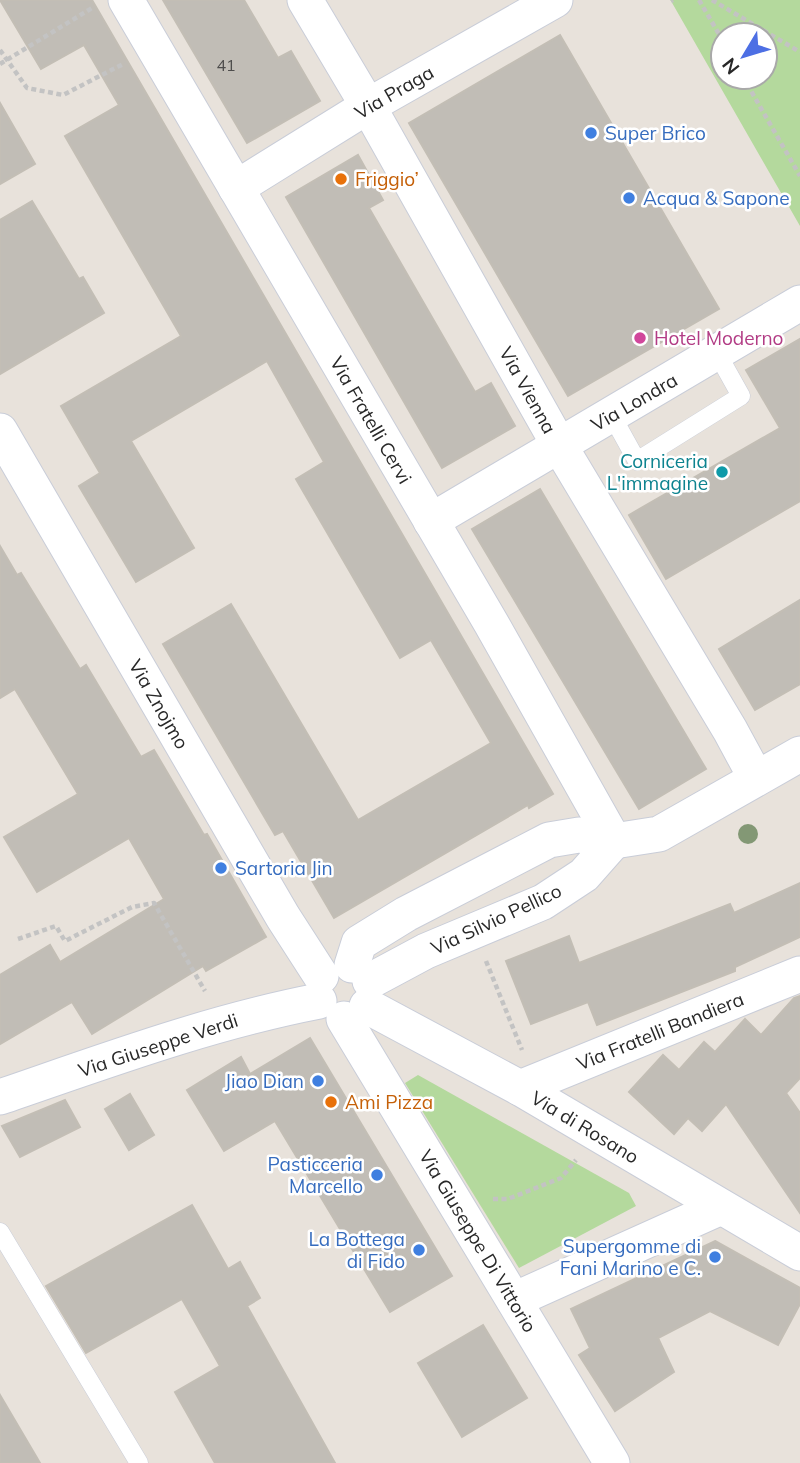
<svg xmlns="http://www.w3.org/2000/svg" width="800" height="1463" font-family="Mulish,sans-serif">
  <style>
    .green { fill: #b4d99d; fill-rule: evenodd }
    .building { fill: #c1bdb6; stroke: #c3beb5; stroke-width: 2 }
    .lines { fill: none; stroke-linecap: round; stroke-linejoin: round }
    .service-casing { stroke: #c9cdd8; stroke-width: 19 }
    .minor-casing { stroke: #c9cdd8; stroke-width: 37 }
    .path { stroke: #c3c3c3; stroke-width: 4.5; stroke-dasharray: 5 3.5; stroke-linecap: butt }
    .service { stroke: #fff; stroke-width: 18 }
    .minor { stroke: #fff; stroke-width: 35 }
    .tree { fill: #839875 }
    .shop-dot { fill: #3f7fe0; stroke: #fff; stroke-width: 2.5 }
    .food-dot { fill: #e8710a; stroke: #fff; stroke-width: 2.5 }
    .hotel-dot { fill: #d1479c; stroke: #fff; stroke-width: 2.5 }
    .culture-dot { fill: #0f9aa8; stroke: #fff; stroke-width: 2.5 }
    .labels { text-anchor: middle; stroke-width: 5; stroke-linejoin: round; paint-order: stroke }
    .number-label { font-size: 16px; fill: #4e4d4c }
    .street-label { font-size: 19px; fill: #282828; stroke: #fff }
    .shop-label { font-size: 19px; fill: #366cbe; stroke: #fff; text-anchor: end }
    .food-label { font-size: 19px; fill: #c56008; stroke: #fff; text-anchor: start }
    .hotel-label { font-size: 19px; fill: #b23c85; stroke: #fff; text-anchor: start }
    .culture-label { font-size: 19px; fill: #0d838f; stroke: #fff; text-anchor: end }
  </style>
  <rect width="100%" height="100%" fill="#e8e2db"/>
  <!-- green -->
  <g class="green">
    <path d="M670 0H800V226L671 1ZM765 35V77H723V35Z"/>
    <polygon points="418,1075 629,1193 636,1206 519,1268 405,1083"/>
  </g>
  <!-- building -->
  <g class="building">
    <polygon points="0,0 92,0 553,794 529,808 528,805 334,918 283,831 275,835 163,644 231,604 358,820 491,743 431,640 400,658 296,479 324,462 267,361 131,441 194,548 136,582 79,486 100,473 61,406 181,336 65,136 119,105 84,45 41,69"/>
    <polygon points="163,0 244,0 278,58 291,51 320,101 247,143"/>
    <polygon points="560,35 719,309 568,396 409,123"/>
    <polygon points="0,103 35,164 0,184"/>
    <polygon points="358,155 383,200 369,208 475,392 491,383 515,426 442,468 286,197"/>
    <polygon points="32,201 79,279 83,277 104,313 0,374 0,220"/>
    <polygon points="800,339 800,501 666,579 629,515 780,428 746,370"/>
    <polygon points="540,489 706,769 639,809 472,529"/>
    <polygon points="0,546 17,575 21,573 80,669 86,665 141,757 154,750 204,835 207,834 266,937 206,971 203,966 92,1034 72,1002 0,1044 0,975 50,945 60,962 164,899 129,838 37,892 4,837 78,794 15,689 0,698"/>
    <polygon points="800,600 800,684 755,710 719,649"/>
    <polygon points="800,883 800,937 735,967 735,971 597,1025 588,1002 531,1024 506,961 569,936 579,963 730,904 734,913"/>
    <polygon points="800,996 800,1078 786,1093 800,1113 800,1213 726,1104 702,1131 688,1118 674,1134 629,1092 663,1055 679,1070 704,1042 715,1052 745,1019 761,1035 794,998"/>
    <polygon points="310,1038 452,1276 390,1312 275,1121 224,1151 187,1090 241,1057 250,1074"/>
    <polygon points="130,1094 154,1135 129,1150 105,1109"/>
    <polygon points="65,1100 80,1127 20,1157 2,1126"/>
    <polygon points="192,1205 228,1269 240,1262 260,1298 247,1306 335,1463 215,1463 175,1392 220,1366 182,1299 86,1353 46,1286"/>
    <polygon points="715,1241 800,1288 800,1304 778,1345 710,1311 658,1338 674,1372 615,1411 579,1355 590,1348 571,1309"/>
    <polygon points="483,1325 527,1398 462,1437 418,1363"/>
    <polygon points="0,1395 40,1463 0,1463"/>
  </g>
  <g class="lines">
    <defs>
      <g id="service">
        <polyline points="611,414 637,461 741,396 717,353"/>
        <polyline points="0,1232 139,1463"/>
      </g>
      <g id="minor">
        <polyline points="126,0 491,623 614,841"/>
        <polyline points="305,0 368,106 559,445 730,730 756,778"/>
        <polyline points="236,188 368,106 555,0"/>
        <polyline points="0,431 283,917 321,976"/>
        <polyline points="431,521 800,303"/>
        <polyline points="352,965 359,943 406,914 549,840 579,835 614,841 659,834 800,754"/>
        <polyline points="370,981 426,951 543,902 584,875 614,841"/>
        <polyline points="367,1006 520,1088 800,1253"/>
        <polyline points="344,1019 612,1463"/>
        <polyline points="520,1088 800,974"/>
        <path d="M0 1097C105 1061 210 1022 319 1001"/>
        <polyline points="514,1300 721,1207"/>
      </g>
    </defs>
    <!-- service casing -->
    <use href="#service" class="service-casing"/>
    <!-- minor casing -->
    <use href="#minor" class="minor-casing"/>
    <!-- path -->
    <g class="path">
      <polyline points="699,0 723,41"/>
      <polyline points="712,0 800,52"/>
      <polyline points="671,1 673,0"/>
      <polyline points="0,50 27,88 63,95 125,63"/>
      <polyline points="0,64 92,8"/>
      <polyline points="743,77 800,176"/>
      <polyline points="18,939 56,926 65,941 132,907 154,903 205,991"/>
      <polyline points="486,961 522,1050"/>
      <polyline points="493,1199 508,1199 561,1178 576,1160"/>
    </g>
    <!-- service -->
    <use href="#service" class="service"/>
    <!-- minor -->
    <use href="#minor" class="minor"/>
  </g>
  <!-- trees -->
  <circle class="tree" cx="748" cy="834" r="10"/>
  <!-- markers -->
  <g class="shop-dot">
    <circle cx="591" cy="133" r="7"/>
    <circle cx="629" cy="198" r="7"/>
    <circle cx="221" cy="868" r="7"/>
    <circle cx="318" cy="1081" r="7"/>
    <circle cx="377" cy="1175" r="7"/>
    <circle cx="419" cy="1250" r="7"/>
    <circle cx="715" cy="1257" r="7"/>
  </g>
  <g class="food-dot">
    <circle cx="341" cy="179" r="7"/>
    <circle cx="331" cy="1102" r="7"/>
  </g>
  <circle class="hotel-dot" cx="640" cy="338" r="7"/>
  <circle class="culture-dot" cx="722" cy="472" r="7"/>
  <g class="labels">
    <!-- number labels -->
    <g class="number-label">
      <text x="226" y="71">41</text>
    </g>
    <!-- street labels -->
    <g class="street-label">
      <text transform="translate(394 92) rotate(-30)" y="7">Via Praga</text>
      <text transform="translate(528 390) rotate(61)" y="7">Via Vienna</text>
      <text transform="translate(634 402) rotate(-30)" y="7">Via Londra</text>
      <text transform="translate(371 420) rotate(60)" y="7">Via Fratelli Cervi</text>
      <text transform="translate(159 704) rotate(60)" y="7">Via Znojmo</text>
      <text transform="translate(496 919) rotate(-25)" y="7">Via Silvio Pellico</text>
      <text transform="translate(660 1031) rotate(-22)" y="7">Via Fratelli Bandiera</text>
      <text transform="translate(158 1045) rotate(-18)" y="7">Via Giuseppe Verdi</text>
      <text transform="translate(585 1127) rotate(31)" y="7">Via di Rosano</text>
      <text transform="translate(478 1241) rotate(59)" y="7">Via Giuseppe Di Vittorio</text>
    </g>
    <!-- shop labels -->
    <g class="shop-label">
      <text x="605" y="140" text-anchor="start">Super Brico</text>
      <text x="643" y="205" text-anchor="start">Acqua &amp; Sapone</text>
      <text x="235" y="875" text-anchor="start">Sartoria Jin</text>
      <text x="304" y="1088">Jiao Dian</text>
      <text x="363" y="1171">Pasticceria<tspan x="363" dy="22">Marcello</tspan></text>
      <text x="405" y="1246">La Bottega<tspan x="405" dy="22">di Fido</tspan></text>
      <text x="701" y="1253">Supergomme di<tspan x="701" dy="22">Fani Marino e C.</tspan></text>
    </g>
    <!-- food labels -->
    <g class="food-label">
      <text x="355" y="186">Friggio’</text>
      <text x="345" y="1109">Ami Pizza</text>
    </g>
    <!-- hotel labels -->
    <g class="hotel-label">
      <text x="654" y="345">Hotel Moderno</text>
    </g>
    <!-- culture labels -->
    <g class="culture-label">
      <text x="708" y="468">Corniceria<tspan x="708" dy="22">L'immagine</tspan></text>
    </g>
  </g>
  <!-- north arrow -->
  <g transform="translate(744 56) rotate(232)"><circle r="33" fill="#ffffff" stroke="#a9a9a9" stroke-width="2"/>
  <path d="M0-5L12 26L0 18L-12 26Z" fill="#4d6fe4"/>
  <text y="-10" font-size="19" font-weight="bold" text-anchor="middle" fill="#282828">N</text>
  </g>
</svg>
